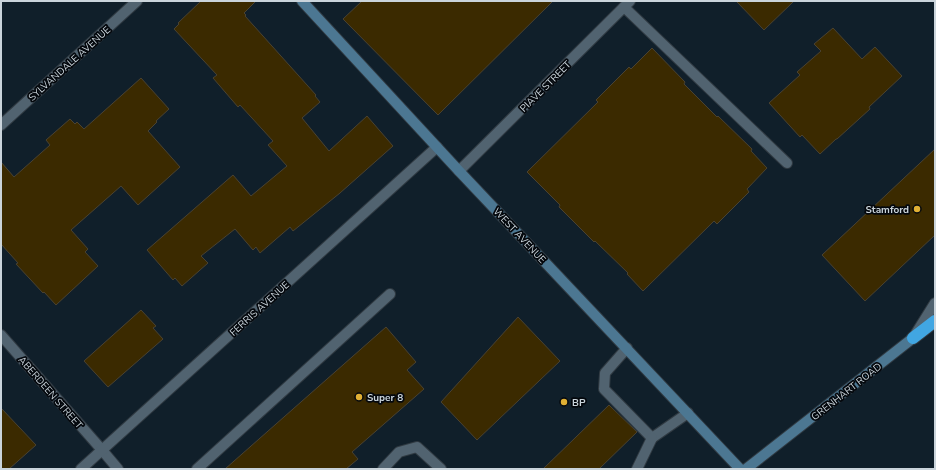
<svg xmlns="http://www.w3.org/2000/svg" width="936" height="470" font-family="'Nunito Sans',sans-serif">
  <style>
    .building { fill: #3b2a00; stroke: #4a4231 }
    .lines { fill: none; stroke-linecap: round; stroke-linejoin: round }
    .service-casing { stroke: #303a42; stroke-width: 12 }
    .minor-casing { stroke: #303a42; stroke-width: 12 }
    .secondary-casing { stroke: #303a42; stroke-width: 12 }
    .motorway-casing { stroke: #303a42; stroke-width: 14 }
    .service { stroke: #516370; stroke-width: 10 }
    .minor { stroke: #516370; stroke-width: 10 }
    .secondary { stroke: #4c7792; stroke-width: 10 }
    .motorway { stroke: #41a6e2; stroke-width: 12 }
    .poi-dot { fill: #e0b034; stroke: #04080d; stroke-width: 1.5 }
    .labels { text-anchor: middle; stroke-width: 3.5; stroke-linejoin: round; paint-order: stroke }
    .street-label { font-size: 10px; fill: #cad4db; stroke: #04080d }
    .poi-label { font-size: 10px; font-weight: bold; fill: #cad4db; stroke: #04080d; text-anchor: start }
  </style>
  <rect width="100%" height="100%" fill="#101f2a"/>
  <!-- building -->
  <g class="building">
    <polygon points="201,1 256,1 244,13 246,15 245,16 316,95 315,96 320,102 302,118 329,151 367,116 393,146 340,193 293,231 290,227 260,253 256,247 253,250 235,229 201,256 208,263 182,286 175,278 173,280 147,250 233,175 251,196 287,166 268,145 273,141 240,105 238,107 213,78 217,75 174,29 179,24 178,23"/>
    <polygon points="362,1 553,1 438,115 343,19"/>
    <polygon points="736,1 794,1 764,30"/>
    <polygon points="833,28 862,59 875,47 902,76 869,107 870,109 837,139 836,139 820,154 802,135 800,137 769,103 800,75 797,72 821,51 814,44"/>
    <polygon points="652,48 685,82 684,84 717,117 718,116 752,149 751,151 767,168 747,189 749,192 717,224 714,221 643,291 627,274 628,273 595,241 594,242 559,207 560,205 527,172 598,102 596,100 629,67 631,69"/>
    <polygon points="141,78 169,109 156,121 157,122 148,131 180,167 138,205 121,186 71,230 88,249 85,252 98,266 56,305 44,292 43,293 16,264 18,263 1,244 1,162 14,177 50,145 46,140 70,119 75,124 77,122 84,129"/>
    <polygon points="935,149 935,235 865,301 822,255"/>
    <polygon points="141,310 156,326 153,328 163,339 108,387 84,361"/>
    <polygon points="518,317 560,361 477,440 441,402"/>
    <polygon points="386,327 416,362 407,370 424,389 352,452 358,459 346,469 225,469"/>
    <polygon points="609,405 637,432 599,469 543,469"/>
    <polygon points="1,408 36,445 9,469 1,469"/>
  </g>
  <g class="lines">
    <defs>
      <g id="service">
        <polyline points="624,7 787,163"/>
        <polyline points="627,348 605,373 604,389 652,438 688,413"/>
        <polyline points="102,450 118,469"/>
        <polyline points="197,469 390,294"/>
        <polyline points="383,469 399,452 417,447 441,469"/>
        <polyline points="637,469 652,438"/>
      </g>
      <g id="minor">
        <polyline points="1,125 137,1"/>
        <polyline points="459,171 630,1"/>
        <polyline points="1,335 102,450"/>
        <polyline points="915,335 935,303"/>
        <polyline points="81,469 437,147"/>
      </g>
      <g id="secondary">
        <polyline points="302,1 459,171 740,469"/>
        <polyline points="746,469 913,338"/>
      </g>
      <polyline id="motorway" points="913,338 935,321"/>
    </defs>
    <!-- service casing -->
    <use href="#service" class="service-casing"/>
    <!-- minor casing -->
    <use href="#minor" class="minor-casing"/>
    <!-- secondary casing -->
    <use href="#secondary" class="secondary-casing"/>
    <!-- motorway casing -->
    <use href="#motorway" class="motorway-casing"/>
    <!-- service -->
    <use href="#service" class="service"/>
    <!-- minor -->
    <use href="#minor" class="minor"/>
    <!-- secondary -->
    <use href="#secondary" class="secondary"/>
    <!-- motorway -->
    <use href="#motorway" class="motorway"/>
  </g>
  <!-- markers -->
  <g class="poi-dot">
    <circle cx="917" cy="209" r="4"/>
    <circle cx="359" cy="397" r="4"/>
    <circle cx="564" cy="402" r="4"/>
  </g>
  <g class="labels">
    <!-- street labels -->
    <g class="street-label">
      <text transform="translate(69 63) rotate(-42)" y="4">SYLVANDALE AVENUE</text>
      <text transform="translate(545 86) rotate(-45)" y="4">PIAVE STREET</text>
      <text transform="translate(520 235) rotate(47)" y="4">WEST AVENUE</text>
      <text transform="translate(259 308) rotate(-42)" y="4">FERRIS AVENUE</text>
      <text transform="translate(846 391) rotate(-38)" y="4">GRENHART ROAD</text>
      <text transform="translate(51 392) rotate(49)" y="4">ABERDEEN STREET</text>
    </g>
    <!-- poi labels -->
    <g class="poi-label">
      <text x="909" y="213" text-anchor="end">Stamford</text>
      <text x="367" y="401">Super 8</text>
      <text x="572" y="406">BP</text>
    </g>
  </g>
  <!-- border -->
  <rect width="936" height="470" fill="none" stroke="#cad4db" stroke-width="4"/>
</svg>
